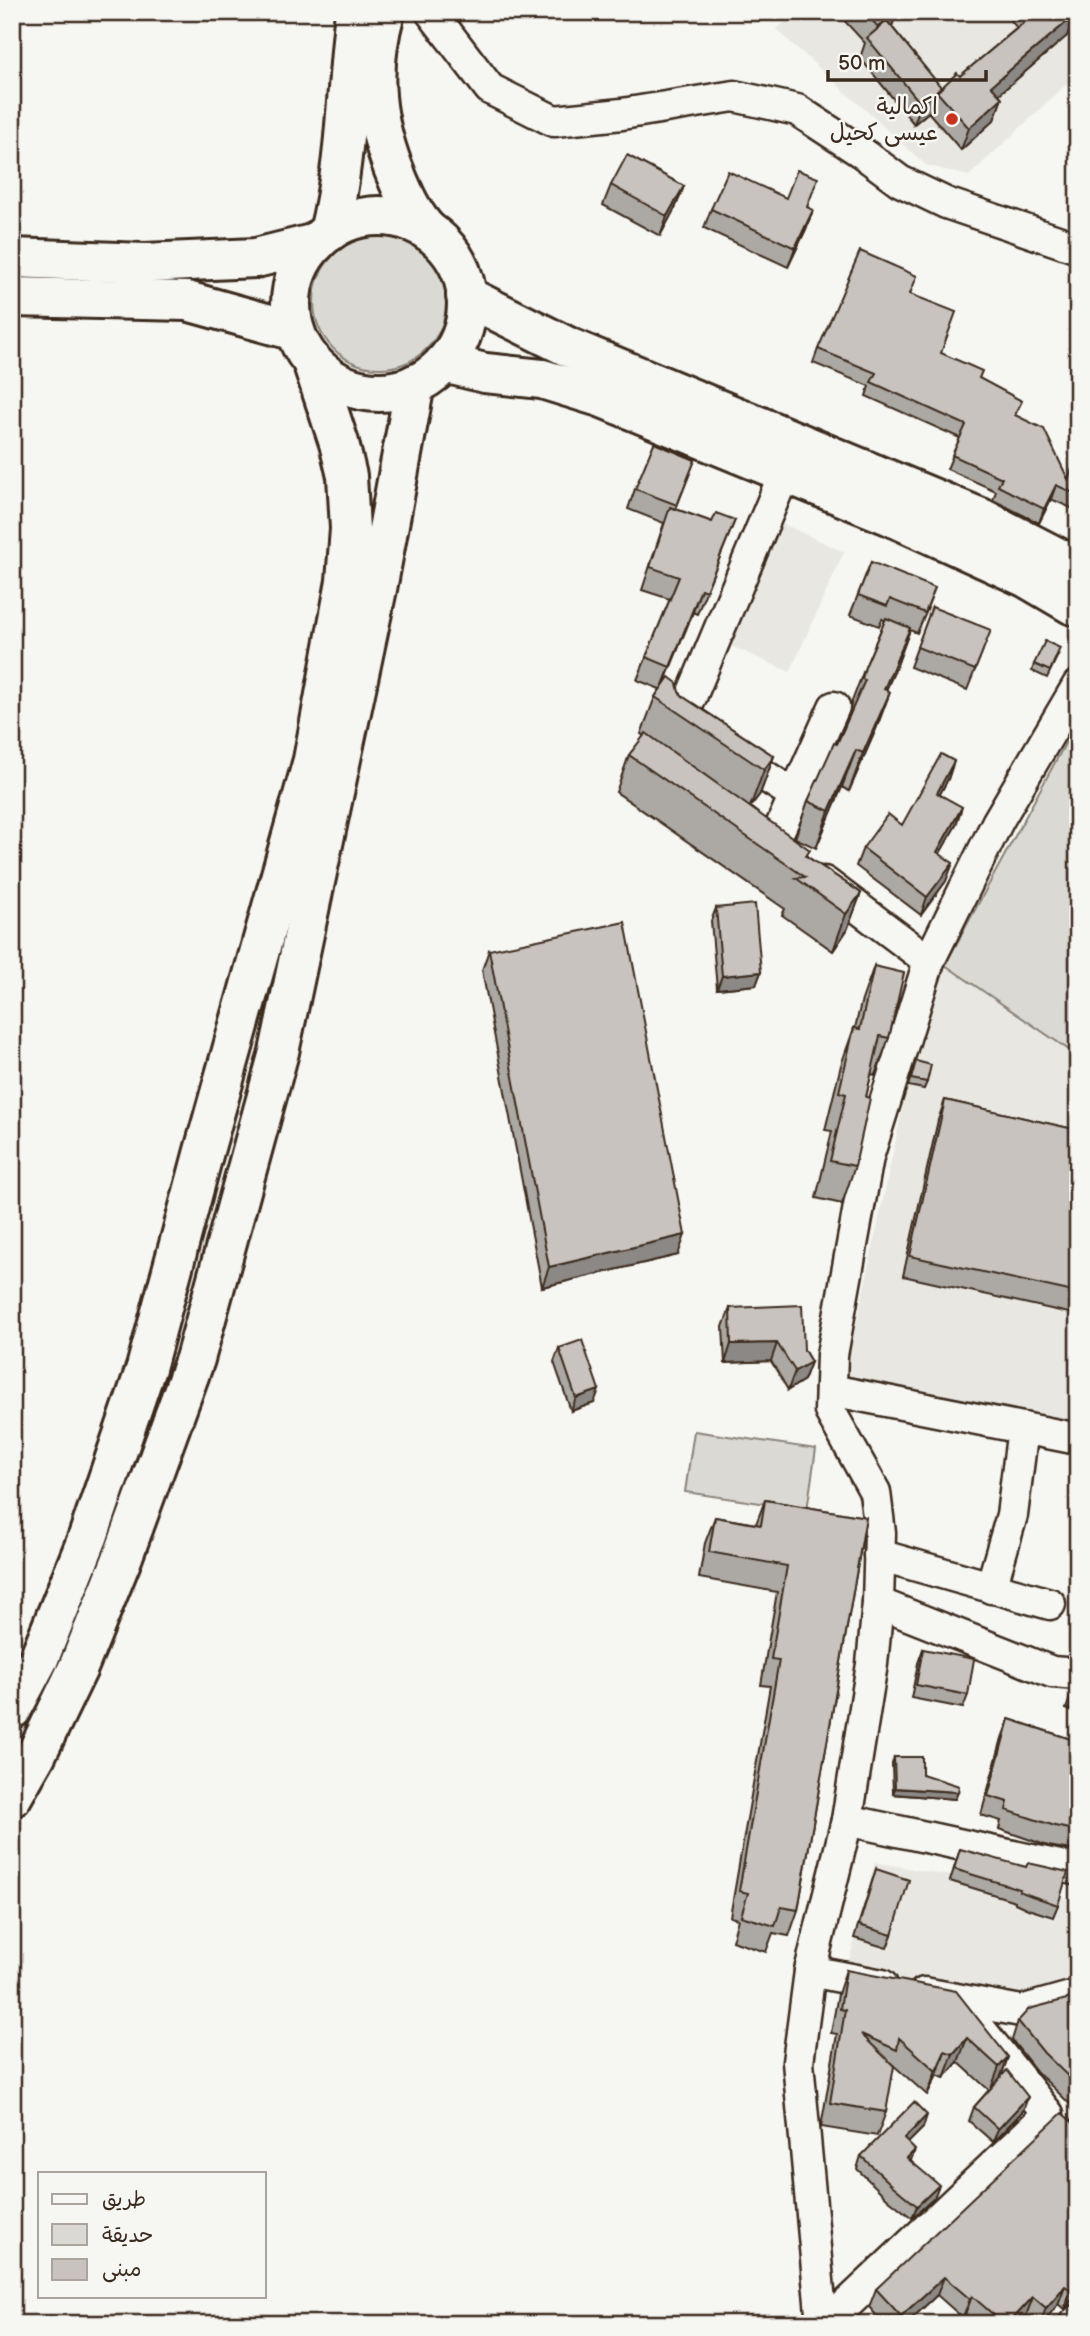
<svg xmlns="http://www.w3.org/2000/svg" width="1090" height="2336" font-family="'Balsamiq Sans','Playpen Sans Arabic',sans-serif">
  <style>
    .built { fill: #e8e7e2 }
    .green { fill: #dad9d3; stroke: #8a8278; stroke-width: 2 }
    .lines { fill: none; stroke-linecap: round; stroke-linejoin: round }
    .minor-casing { stroke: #3b2a1e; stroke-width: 35 }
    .major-casing { stroke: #3b2a1e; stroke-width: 44 }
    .highway-casing { stroke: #3b2a1e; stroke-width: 44 }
    .minor { stroke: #f6f6f2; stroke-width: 30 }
    .major { stroke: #f6f6f2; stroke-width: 38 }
    .highway { stroke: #f6f6f2; stroke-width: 38 }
    .wall { fill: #aca8a3; stroke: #3b2a1e; stroke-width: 2 }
    .shaded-wall { fill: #8c8885; stroke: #3b2a1e; stroke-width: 2 }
    .building { fill: #c8c3be; stroke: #3b2a1e; stroke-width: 2 }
    .poi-dot { fill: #c8321e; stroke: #f6f6f2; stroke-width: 2.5 }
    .labels { text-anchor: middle; stroke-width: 5; stroke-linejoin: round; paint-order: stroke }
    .poi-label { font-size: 23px; fill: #3b2a1e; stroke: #f6f6f2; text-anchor: end }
  </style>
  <rect width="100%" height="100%" fill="#f6f6f2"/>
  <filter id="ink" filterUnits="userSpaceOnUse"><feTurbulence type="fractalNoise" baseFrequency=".0143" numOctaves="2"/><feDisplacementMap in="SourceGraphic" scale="14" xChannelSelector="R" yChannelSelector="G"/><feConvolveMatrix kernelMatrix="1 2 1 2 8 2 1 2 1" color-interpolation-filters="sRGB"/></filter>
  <g filter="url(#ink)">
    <!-- built -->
    <g class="built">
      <polygon points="798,12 1078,12 1078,73 969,176 926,165 776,29"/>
      <polygon points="781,523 844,552 790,672 727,644"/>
      <polygon points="945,965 1078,1056 1078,1427 845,1378 914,1054"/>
      <polygon points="875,1862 1078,1900 1078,2001 841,1991"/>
    </g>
    <!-- green -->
    <g class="green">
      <circle cx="380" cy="302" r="66"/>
      <polygon points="1078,720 1078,1056 945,965"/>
      <polygon points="694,1431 816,1449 807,1510 685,1492"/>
    </g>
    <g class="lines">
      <defs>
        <g id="minor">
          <polyline points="431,12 490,89 554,121 622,114 734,96 797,110 861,152 900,181 946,203 1078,248"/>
          <polyline points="695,730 681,721 785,472"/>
          <polyline points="734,756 796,796"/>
          <polyline points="789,857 773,844 834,707"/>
          <polyline points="824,882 929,961"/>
          <polyline points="831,1390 1078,1439"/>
          <polyline points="879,1555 1050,1604"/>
          <polyline points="991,1588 1012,1515 1023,1428"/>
          <polyline points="878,1603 1052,1672 1078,1674"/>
          <polyline points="847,1820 1078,1870"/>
          <polyline points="810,1971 882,1985"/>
          <polyline points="924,1993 1021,2011 1078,1995"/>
          <polyline points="822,2324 798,2062 810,1971 847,1820 872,1664 878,1603 880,1533 875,1492 830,1411 832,1355 868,1157 929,961 998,821 1078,685"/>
          <polyline points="826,2324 1048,2114 981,2030"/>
          <polyline points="1074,2324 1078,2320"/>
        </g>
        <g id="major">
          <polyline points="466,296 568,347 981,518 1078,568"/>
          <polyline points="444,363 485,373 542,379 600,397 891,516 1027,578 1073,605 1078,605"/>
        </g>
        <g id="highway">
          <path d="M385 12C368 73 374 123 398 180 406 199 414 216 428 231"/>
          <circle cx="379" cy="304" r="88"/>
          <path d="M329 232C347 160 346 85 355 12"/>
          <polyline points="12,258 145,263 256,258 316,243"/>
          <polyline points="12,297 187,301 295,331"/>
          <polyline points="12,1709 40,1656 88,1537 146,1368 204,1151 313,760 346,581 350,529 347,476 339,443 313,364"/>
          <polyline points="12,1797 36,1755 78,1668 122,1559 195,1359 279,1052 377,589 415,384"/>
        </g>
      </defs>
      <!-- minor casing -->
      <use href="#minor" class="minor-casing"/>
      <!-- major casing -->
      <use href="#major" class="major-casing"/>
      <!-- highway casing -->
      <use href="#highway" class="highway-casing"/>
      <!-- minor -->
      <use href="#minor" class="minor"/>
      <!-- major -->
      <use href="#major" class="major"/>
      <!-- highway -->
      <use href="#highway" class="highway"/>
    </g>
    <!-- wall -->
    <g class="wall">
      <polygon points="841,12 903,12 894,20 892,27 941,88 960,76 1017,28 1004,12 1073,12 1075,15 1067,36 999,94 1002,98 994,120 961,150 929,113 930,111 914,124 860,58 865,43 840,16"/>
      <polygon points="611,185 684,186 676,206 660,236 603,205"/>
      <polygon points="807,207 813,210 806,229 788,267 704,228 711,209"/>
      <polygon points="910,294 941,353 980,379 1016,416 1068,479 1078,455 1078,511 1051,499 1039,523 993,500 996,491 947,469 960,438 866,396 869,386 813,363 818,349"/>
      <polygon points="695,460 676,509 712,522 735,520 697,614 693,612 663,686 679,692 685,698 774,756 760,794 750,807 808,857 861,893 847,930 833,951 782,915 785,909 616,792 629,755 644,736 641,734 655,697 660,689 637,680 670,599 642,590 664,523 628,509 635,489"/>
      <polygon points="871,562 928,608 917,633 910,630 897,665 886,690 890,692 876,729 849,791 842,787 816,848 795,838 808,801 837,744 849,716 851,704 865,667 885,620 882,619 879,626 850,615"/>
      <polygon points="932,607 983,650 967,690 910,667"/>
      <polygon points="1058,655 1047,678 1032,671 1034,664"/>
      <polygon points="954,761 948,779 939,795 956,825 940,853 946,881 921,915 856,866 863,848 902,825"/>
      <polygon points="716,908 761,972 756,985 717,989 711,921"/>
      <polygon points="489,950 678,1255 542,1287 482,970"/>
      <polygon points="874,966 889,1038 875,1075 871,1074 866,1097 855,1166 842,1204 816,1198 832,1131 825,1130 841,1065 854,1028 855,1028 861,1003"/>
      <polygon points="916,1061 927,1082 924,1089 908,1086"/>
      <polygon points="945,1100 1078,1130 1078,1315 903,1276 938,1120"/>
      <polygon points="730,1308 804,1350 811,1362 804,1380 788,1390 771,1361 725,1363 723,1327"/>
      <polygon points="559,1348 594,1403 571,1411 554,1362"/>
      <polygon points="765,1500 866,1517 798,1910 789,1936 773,1933 766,1952 732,1941 738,1919 730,1917 770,1686 761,1685 777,1592 699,1578 705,1543 715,1517 756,1524"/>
      <polygon points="923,1649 968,1695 963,1708 911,1698 918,1663"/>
      <polygon points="1078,1675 1078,1713 1066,1709"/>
      <polygon points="1009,1719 1077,1741 1078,1738 1078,1842 1074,1840 1071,1850 1048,1846 999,1829 1001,1821 981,1815 1002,1738"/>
      <polygon points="894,1757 922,1774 958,1792 955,1799 893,1794 892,1764"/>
      <polygon points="960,1849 1058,1905 1053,1917 1028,1909 1015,1903 1015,1901 950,1881"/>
      <polygon points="876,1869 892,1935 887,1948 854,1938"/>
      <polygon points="1076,1930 1078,1930 1078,1962 1069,1960 1073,1936"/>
      <polygon points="846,1970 1008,2057 1001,2077 1023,2111 993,2142 969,2121 974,2107 989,2090 958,2062 944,2078 937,2075 927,2095 892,2064 886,2112 877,2136 821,2127 837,2034 831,2033 838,1994"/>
      <polygon points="1078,1996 1078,2103 1074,2108 1037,2072 1012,2040 1018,2021"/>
      <polygon points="1078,2127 1078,2293 1064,2309 1058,2304 1042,2324 1035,2324 1026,2316 1019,2324 976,2324 965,2315 963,2318 937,2295 906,2324 884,2324 869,2307 876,2289"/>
      <polygon points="923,2128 908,2143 911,2162 934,2198 912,2218 888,2199 857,2169 861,2156"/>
    </g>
    <!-- shaded-wall -->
    <g class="shaded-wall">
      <polygon points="893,12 903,12 894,20 891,29 872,44 878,27"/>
      <polygon points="1075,15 1067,36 983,108 991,86"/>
      <polygon points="937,92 930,111 914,124 921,104"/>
      <polygon points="1002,98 994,120 961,150 969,128"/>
      <polygon points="684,186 676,206 660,236 667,216"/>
      <polygon points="813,210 806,229 788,267 795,248"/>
      <polygon points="1056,485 1051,499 1039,523 1044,509"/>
      <polygon points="701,589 693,612 661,690 670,667"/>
      <polygon points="910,628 897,665 870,727 884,689"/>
      <polygon points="890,692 876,729 849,791 863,753"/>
      <polygon points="856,750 842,787 816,848 829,811"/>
      <polygon points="774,756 760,794 750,807 764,770"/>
      <polygon points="954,761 948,779 931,811 937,793"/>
      <polygon points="962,807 956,825 931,869 937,852"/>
      <polygon points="953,863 946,881 921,915 927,897"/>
      <polygon points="861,893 847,930 833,951 846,914"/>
      <polygon points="761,972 756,985 717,989 722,976"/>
      <polygon points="685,1235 678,1255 542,1287 549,1267"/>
      <polygon points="777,1343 771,1361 725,1363 731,1344"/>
      <polygon points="811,1362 804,1380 788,1390 795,1371"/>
      <polygon points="599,1390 594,1403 571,1411 576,1398"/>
      <polygon points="895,1788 958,1792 955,1799 893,1794"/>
      <polygon points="967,2038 958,2062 944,2078 953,2054"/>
      <polygon points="945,2051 937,2075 927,2095 936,2071"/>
      <polygon points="1008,2057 999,2081 990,2091 999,2067"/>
      <polygon points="1028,2097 1023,2111 993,2142 998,2129"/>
      <polygon points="927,2115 923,2128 899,2152 904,2139"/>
      <polygon points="915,2150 910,2163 907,2158"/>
      <polygon points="939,2185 934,2198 912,2218 917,2206"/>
      <polygon points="944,2277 937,2295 906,2324 898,2324 901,2316"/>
      <polygon points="1078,2282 1078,2293 1064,2309 1071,2290"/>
      <polygon points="1065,2286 1058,2304 1042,2324 1040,2324 1046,2308"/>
      <polygon points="972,2296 965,2315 963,2318 970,2299"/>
      <polygon points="1033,2297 1026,2316 1019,2324 1008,2324"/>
    </g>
    <!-- building -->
    <g class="building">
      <polygon points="865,12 894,12 878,27"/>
      <polygon points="1030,12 1073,12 1075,15 991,86 1002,98 969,128 937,92 957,73 960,76 1033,15"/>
      <polygon points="887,21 941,87 921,104 867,38"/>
      <polygon points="627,155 684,186 667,216 611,185"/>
      <polygon points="797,170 818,178 807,207 813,210 795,248 711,209 728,171 786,198"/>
      <polygon points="860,251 917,276 910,294 956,312 941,353 982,371 979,378 1022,401 1015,415 1044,429 1068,479 1078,455 1078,495 1056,485 1044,509 998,486 1002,478 952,455 966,425 871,382 876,373 818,349"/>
      <polygon points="654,443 695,460 677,505 635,489"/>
      <polygon points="670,507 712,522 716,513 735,520 706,591 701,589 670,667 646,657 679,577 650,567"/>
      <polygon points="871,562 935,588 925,613 890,599 887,606 858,595"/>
      <polygon points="932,607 991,630 975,670 917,647"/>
      <polygon points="886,618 910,628 884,689 890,692 863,753 856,750 829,811 808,801 834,743 837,744 865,680 862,679 865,667"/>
      <polygon points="1045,641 1060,648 1050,671 1034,664"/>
      <polygon points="669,677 677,683 679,692 685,698 774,756 764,770 655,697"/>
      <polygon points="646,733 810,850 806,856 861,893 846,914 796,878 805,877 629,755"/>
      <polygon points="941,754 954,761 937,793 962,807 937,852 953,863 927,897 863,848 888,814 902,825"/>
      <polygon points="755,904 761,972 722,976 716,908"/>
      <polygon points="625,922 685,1235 549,1267 489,950"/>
      <polygon points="874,966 904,973 889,1038 880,1036 866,1097 870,1098 855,1166 830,1161 846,1094 839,1092 854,1028 860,1029"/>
      <polygon points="916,1061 931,1065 927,1082 911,1079"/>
      <polygon points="945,1100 1078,1130 1078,1293 910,1256"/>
      <polygon points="802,1305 804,1350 811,1362 795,1371 777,1343 731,1344 730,1308"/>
      <polygon points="582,1340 599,1390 576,1398 559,1348"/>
      <polygon points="765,1500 866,1517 798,1910 781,1907 775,1926 741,1916 748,1893 739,1891 779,1660 771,1659 787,1566 709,1552 715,1517 761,1525"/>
      <polygon points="923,1649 974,1659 968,1695 916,1685"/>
      <polygon points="1078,1675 1078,1692 1073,1690"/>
      <polygon points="1009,1719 1077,1741 1078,1740 1078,1831 1055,1826 1006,1810 1008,1802 988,1796"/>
      <polygon points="894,1757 922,1757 922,1774 959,1786 958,1792 895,1788"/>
      <polygon points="960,1849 1026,1867 1028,1863 1068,1872 1058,1905 1032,1896 1019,1891 1020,1889 954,1869"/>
      <polygon points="876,1869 909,1880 892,1935 859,1925"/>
      <polygon points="1076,1930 1078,1930 1078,1954 1072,1953"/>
      <polygon points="846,1970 956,1991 1008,2057 999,2067 967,2038 953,2054 945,2051 936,2071 899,2038 897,2050 861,2034 894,2066 886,2112 830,2103 845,2010 840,2009"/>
      <polygon points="1078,1996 1078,2086 1044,2053 1018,2021 1029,2009"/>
      <polygon points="1007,2070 1028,2097 998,2129 974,2107"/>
      <polygon points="914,2102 927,2115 904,2139 915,2150 907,2158 939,2185 917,2206 893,2186 861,2156"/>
      <polygon points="1062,2113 1078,2127 1078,2282 1071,2290 1065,2286 1046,2308 1033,2297 1008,2324 1004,2324 972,2296 970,2299 944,2277 901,2316 876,2289"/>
    </g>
  </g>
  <!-- markers -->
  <circle class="poi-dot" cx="952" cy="119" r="7"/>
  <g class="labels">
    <!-- poi labels -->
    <g class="poi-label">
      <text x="938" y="114">اكمالية<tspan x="938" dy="26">عيسى كحيل</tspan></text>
    </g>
  </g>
  <!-- margin -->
  <rect width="1090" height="2336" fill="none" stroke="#f6f6f2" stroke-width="42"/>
  <rect x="21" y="21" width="1048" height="2294" fill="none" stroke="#3b2a1e" stroke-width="2.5" filter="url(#ink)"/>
  <!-- legend -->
  <rect x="38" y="2172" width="228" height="126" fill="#f6f6f2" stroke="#aba49d" stroke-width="2"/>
  <rect x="52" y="2194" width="35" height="10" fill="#f6f6f2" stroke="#aba49d" stroke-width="2"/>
  <text x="102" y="2206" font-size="21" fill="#3b2a1e">طريق</text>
  <rect x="52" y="2224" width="35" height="21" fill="#dad9d3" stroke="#aba49d" stroke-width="2"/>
  <text x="102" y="2242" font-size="21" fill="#3b2a1e">حديقة</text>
  <rect x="52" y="2259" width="35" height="21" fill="#c8c3be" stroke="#aba49d" stroke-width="2"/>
  <text x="102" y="2276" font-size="21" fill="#3b2a1e">مبنى</text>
  <!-- scale -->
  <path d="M828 70v10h158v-10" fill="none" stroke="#3b2a1e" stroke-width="3.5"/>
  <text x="838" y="70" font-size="21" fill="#3b2a1e" stroke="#f6f6f2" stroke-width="5" paint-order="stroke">50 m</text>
</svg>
